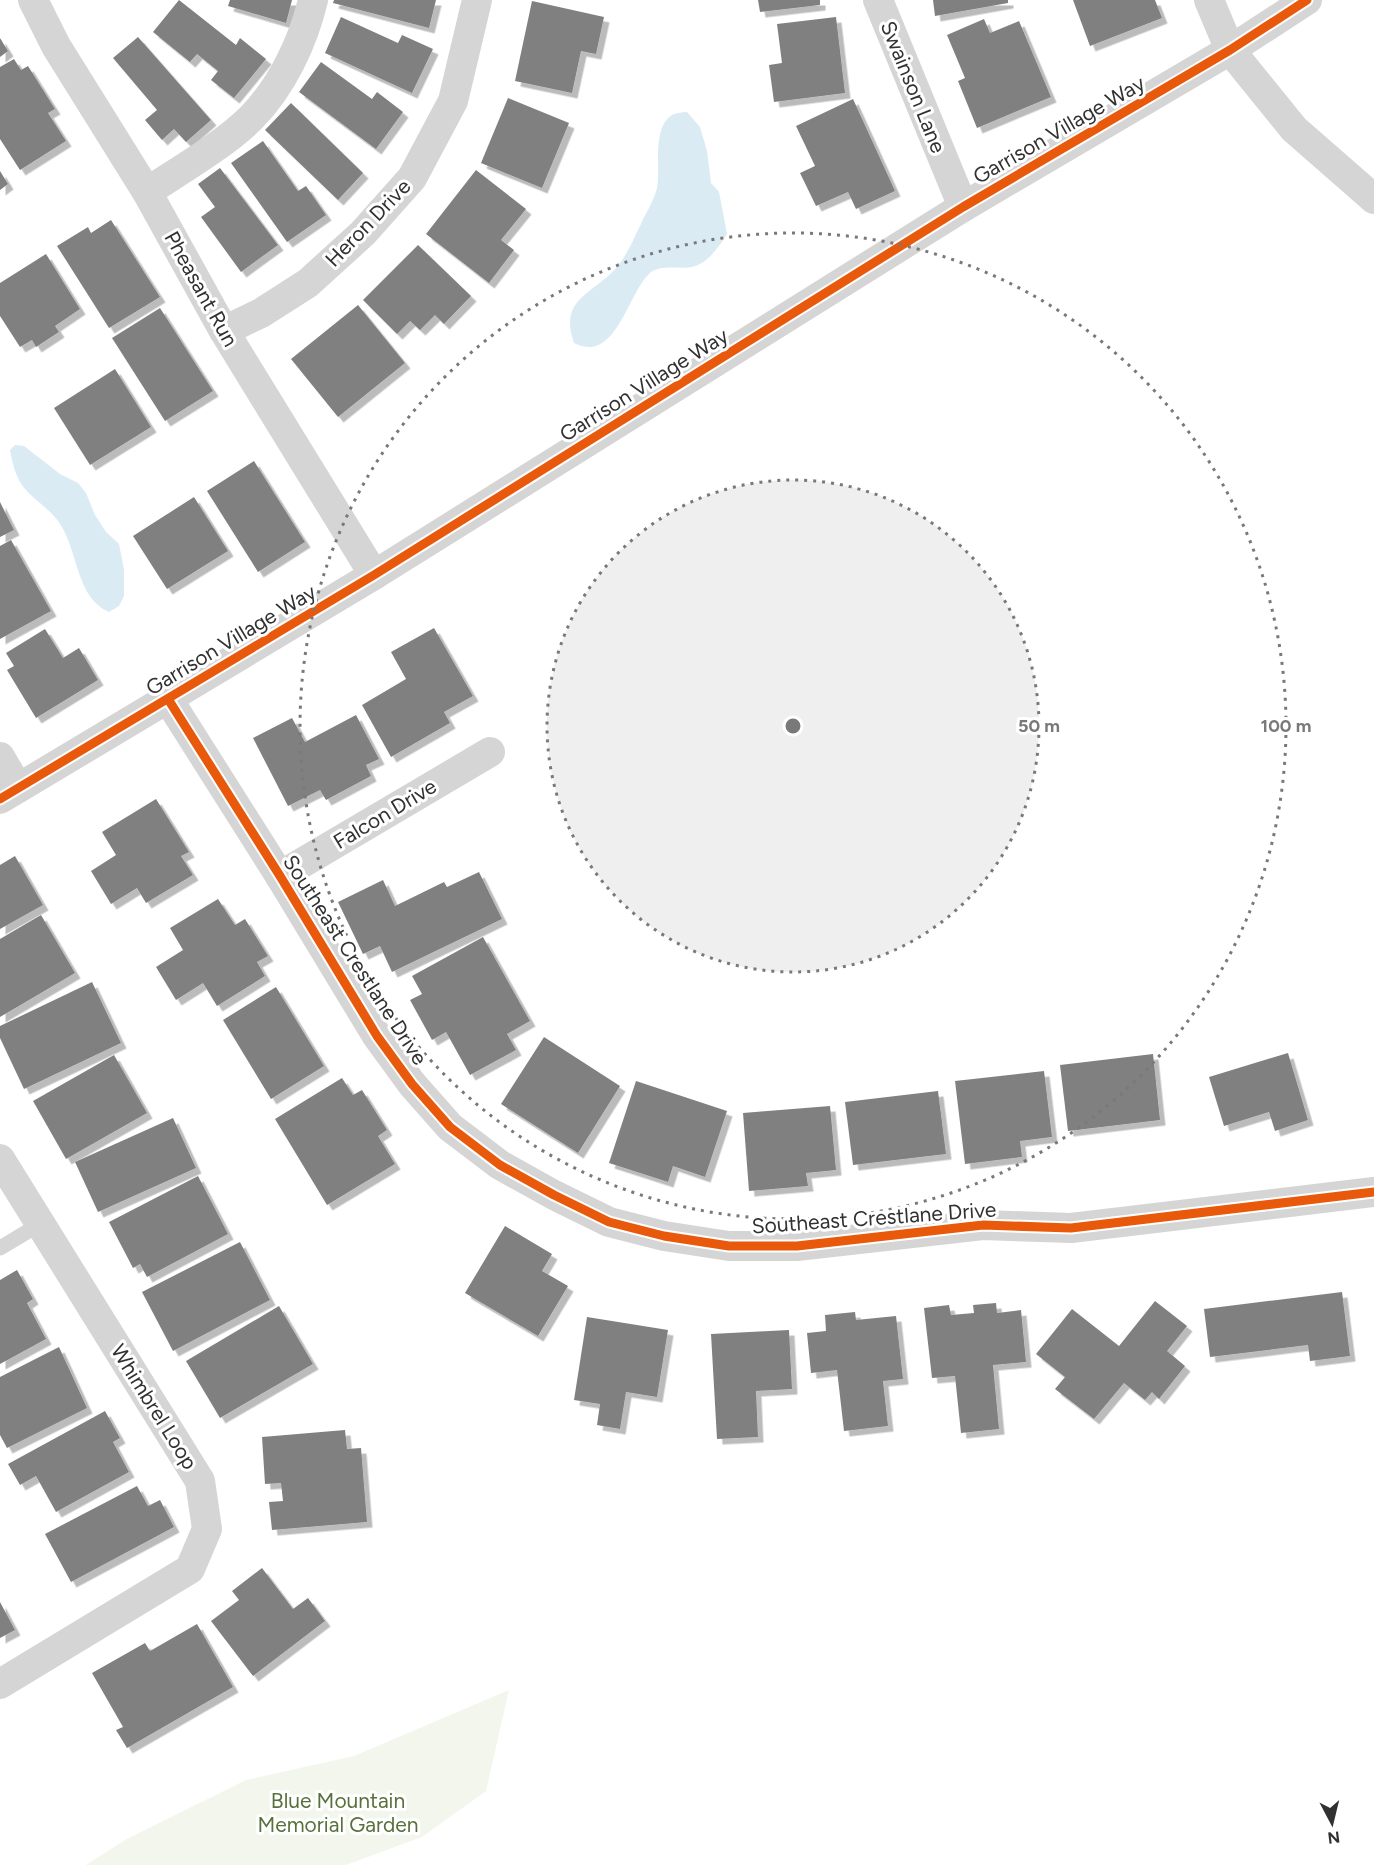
<svg xmlns="http://www.w3.org/2000/svg" width="1374" height="1865" font-family="Figtree,sans-serif">
  <style>
    .green { fill: #f3f6ed }
    .water { fill: #daebf4 }
    .building { fill: #808080; filter: url(#shadow) }
    .lines { fill: none; stroke-linecap: round; stroke-linejoin: round }
    .lane { stroke: #d5d5d5; stroke-width: 15 }
    .street { stroke: #d5d5d5; stroke-width: 30 }
    .cycleway-casing { stroke: #fff; stroke-width: 13 }
    .cycleway { stroke: #e8590c; stroke-width: 9 }
    .ring { fill: none; stroke: #797979; stroke-width: 3; stroke-dasharray: 3 6 }
    .labels { text-anchor: middle; stroke-width: 6; stroke-linejoin: round; paint-order: stroke }
    .street-label { font-size: 21px; fill: #313131; stroke: #fff }
    .park-label { font-size: 21px; fill: #58713a; stroke: #fff }
    .centre { fill: #797979; stroke: #fff; stroke-width: 3 }
    .ring-label { font-size: 18px; text-anchor: middle; font-weight: bold; fill: #797979; stroke: #fff; stroke-width: 6; stroke-linejoin: round; paint-order: stroke }
  </style>
  <defs>
    <filter id="shadow"><feDropShadow dx="5.5" dy="5.5" stdDeviation="0" flood-color="#0004"/></filter>
  </defs>
  <rect width="100%" height="100%" fill="#fff"/>
  <!-- green -->
  <polygon class="green" points="509,1690 486,1791 422,1837 346,1865 86,1865 125,1840 246,1780 354,1756"/>
  <!-- water -->
  <g class="water">
    <path d="M687 112 700 127 707 151 711 183 719 192 727 234C720 245 709 262 695 266 681 271 663 263 650 273 628 292 616 365 574 343 558 298 594 294 617 267 627 255 633 240 640 226 645 214 654 201 657 188 661 168 651 125 674 114 677 113 683 112 687 112Z"/>
    <path d="M15 445 24 446 60 474 78 483 86 493 95 515 106 532 119 544 124 570V596L119 606 109 612C78 599 78 556 63 529 52 508 34 502 22 485 15 475 12 461 10 450Z"/>
  </g>
  <!-- building -->
  <g class="building">
    <polygon points="179,0 236,45 240,38 266,59 234,98 211,80 218,71 197,54 190,62 153,32"/>
    <polygon points="230,0 292,0 286,23 228,6"/>
    <polygon points="334,0 436,0 429,28 333,3"/>
    <polygon points="758,0 820,0 820,5 760,12"/>
    <polygon points="933,0 1008,0 1008,3 935,16"/>
    <polygon points="1073,0 1155,0 1162,18 1090,46"/>
    <polygon points="532,1 604,17 596,54 581,51 572,93 515,81"/>
    <polygon points="341,17 398,43 402,35 433,49 412,93 325,53"/>
    <polygon points="836,17 845,93 774,102 769,65 782,63 777,24"/>
    <polygon points="984,19 990,33 1019,21 1051,97 977,128 958,81 965,78 947,35"/>
    <polygon points="138,37 211,120 186,142 174,129 162,140 145,120 157,110 113,58"/>
    <polygon points="0,38 8,51 0,57"/>
    <polygon points="14,59 21,70 28,66 55,109 48,113 66,141 20,170 0,139 0,67"/>
    <polygon points="321,62 372,99 377,92 403,112 376,149 299,92"/>
    <polygon points="508,98 569,123 542,188 481,163"/>
    <polygon points="853,99 895,191 856,209 848,192 816,206 800,173 815,166 796,126"/>
    <polygon points="291,103 363,173 338,200 265,130"/>
    <polygon points="263,141 298,191 306,186 326,215 287,242 231,163"/>
    <polygon points="220,168 278,245 241,272 201,217 215,207 198,184"/>
    <polygon points="476,170 526,209 501,240 514,250 489,283 426,234"/>
    <polygon points="0,171 8,184 0,190"/>
    <polygon points="111,220 160,297 109,328 57,246 88,227 91,233"/>
    <polygon points="418,245 471,296 444,324 435,315 420,330 410,321 397,334 363,300"/>
    <polygon points="46,254 80,309 55,326 59,332 36,347 32,340 20,347 0,316 0,283"/>
    <polygon points="358,305 405,363 338,417 291,359"/>
    <polygon points="160,308 213,391 165,421 112,338"/>
    <polygon points="115,369 151,427 90,465 54,408"/>
    <polygon points="254,461 305,542 258,572 207,491"/>
    <polygon points="194,497 228,551 167,589 133,536"/>
    <polygon points="0,502 14,530 0,537"/>
    <polygon points="11,540 51,611 0,639 0,546"/>
    <polygon points="434,628 473,696 444,712 450,723 391,757 362,705 406,679 391,652"/>
    <polygon points="45,629 63,658 79,648 98,680 36,718 7,670 14,666 6,653"/>
    <polygon points="356,715 379,759 366,765 371,776 326,800 320,790 288,806 253,738 292,718 305,742"/>
    <polygon points="156,799 189,852 181,856 193,875 146,903 137,888 111,904 91,871 116,855 102,832"/>
    <polygon points="15,856 43,905 0,929 0,865"/>
    <polygon points="479,872 502,919 392,972 380,946 363,954 338,902 383,880 395,906 444,882 447,887"/>
    <polygon points="218,899 235,925 245,919 268,956 257,962 265,976 217,1006 203,983 176,1000 156,967 183,950 170,928"/>
    <polygon points="41,915 75,973 0,1017 0,939"/>
    <polygon points="483,937 530,1021 507,1034 516,1050 470,1075 446,1032 432,1040 410,1000 422,994 412,976"/>
    <polygon points="92,982 121,1043 24,1089 0,1038 0,1026"/>
    <polygon points="276,987 324,1066 271,1099 223,1020"/>
    <polygon points="544,1037 620,1086 578,1153 501,1104"/>
    <polygon points="1288,1053 1308,1120 1275,1131 1269,1112 1224,1126 1209,1077"/>
    <polygon points="1153,1054 1160,1120 1068,1131 1060,1065"/>
    <polygon points="114,1055 147,1113 66,1159 33,1101"/>
    <polygon points="1044,1071 1052,1137 1020,1141 1022,1157 965,1164 955,1081"/>
    <polygon points="342,1078 353,1095 362,1090 387,1130 378,1136 395,1164 327,1205 275,1119"/>
    <polygon points="636,1081 727,1111 705,1177 673,1166 668,1182 609,1163"/>
    <polygon points="938,1091 946,1154 853,1165 845,1102"/>
    <polygon points="830,1106 836,1170 806,1173 808,1186 749,1191 743,1113"/>
    <polygon points="173,1118 196,1168 98,1212 75,1162"/>
    <polygon points="198,1176 228,1234 147,1277 140,1264 133,1268 109,1222"/>
    <polygon points="505,1226 552,1254 542,1271 568,1286 538,1336 465,1293"/>
    <polygon points="240,1242 270,1300 173,1351 142,1292"/>
    <polygon points="17,1270 33,1299 27,1303 46,1339 0,1364 0,1280"/>
    <polygon points="1342,1292 1350,1356 1310,1361 1308,1345 1210,1357 1204,1309"/>
    <polygon points="1155,1301 1187,1326 1167,1351 1185,1366 1159,1399 1152,1392 1145,1400 1124,1383 1094,1419 1055,1389 1065,1377 1036,1354 1072,1309 1119,1346"/>
    <polygon points="996,1303 997,1313 1021,1310 1026,1362 993,1365 999,1429 961,1433 955,1376 932,1378 924,1308 949,1305 951,1315 974,1313 973,1305"/>
    <polygon points="279,1306 313,1364 220,1418 186,1361"/>
    <polygon points="855,1312 856,1320 896,1316 903,1379 883,1381 888,1426 844,1431 837,1370 811,1373 807,1333 826,1331 825,1315"/>
    <polygon points="587,1317 668,1330 657,1397 626,1392 620,1429 597,1425 600,1404 574,1400"/>
    <polygon points="789,1330 792,1389 756,1391 758,1437 717,1439 711,1334"/>
    <polygon points="59,1347 87,1408 7,1448 0,1435 0,1377"/>
    <polygon points="105,1411 120,1438 113,1442 129,1472 56,1512 36,1476 20,1485 8,1464"/>
    <polygon points="345,1430 347,1449 361,1448 367,1522 272,1530 269,1502 283,1501 281,1483 265,1484 262,1437"/>
    <polygon points="137,1486 148,1506 160,1500 174,1527 71,1582 45,1534"/>
    <polygon points="262,1568 293,1609 308,1598 325,1621 253,1676 211,1621 239,1600 232,1591"/>
    <polygon points="0,1602 15,1630 0,1638"/>
    <polygon points="197,1624 233,1687 127,1748 116,1730 123,1727 92,1673 145,1643 150,1651"/>
  </g>
  <g class="lines">
    <!-- lane -->
    <polyline class="lane" points="0,1248 40,1224"/>
    <!-- street -->
    <g class="street">
      <polyline points="33,0 56,46 147,192 224,331 374,575"/>
      <polyline points="878,0 963,207"/>
      <polyline points="1209,0 1230,50 1294,129 1374,199"/>
      <path d="M147 192C180 170 224 145 252 117 282 86 303 42 313 0"/>
      <polyline points="224,331 261,313 308,283 363,233 412,178 453,101 477,0"/>
      <polyline points="168,699 280,876 377,1036 412,1084 450,1127 500,1165 554,1195 609,1222 664,1236 729,1246 797,1246 983,1225 1071,1228 1374,1192"/>
      <polyline points="0,757 18,788"/>
      <polyline points="0,799 374,575 963,207 1230,50 1307,0"/>
      <polyline points="280,876 490,752"/>
      <polyline points="0,1159 200,1481 207,1529 190,1569 0,1684"/>
    </g>
    <defs>
      <g id="cycleway">
        <polyline points="168,699 280,876 377,1036 412,1084 450,1127 500,1165 554,1195 609,1222 664,1236 729,1246 797,1246 983,1225 1071,1228 1374,1192"/>
        <polyline points="0,799 374,575 963,207 1230,50 1307,0"/>
      </g>
    </defs>
    <!-- cycleway casing -->
    <use href="#cycleway" class="cycleway-casing"/>
    <!-- cycleway -->
    <use href="#cycleway" class="cycleway"/>
  </g>
  <!-- distance rings -->
  <circle cx="793" cy="726" r="246" fill="#797979" fill-opacity=".12"/>
  <g class="ring">
    <circle cx="793" cy="726" r="246"/>
    <circle cx="793" cy="726" r="493"/>
  </g>
  <g class="labels">
    <!-- street labels -->
    <g class="street-label">
      <text transform="translate(913 87) rotate(68)" y="7">Swainson Lane</text>
      <text transform="translate(1059 130) rotate(-30)" y="7">Garrison Village Way</text>
      <text transform="translate(368 223) rotate(-46)" y="7">Heron Drive</text>
      <text transform="translate(201 289) rotate(61)" y="7">Pheasant Run</text>
      <text transform="translate(644 385) rotate(-32)" y="7">Garrison Village Way</text>
      <text transform="translate(231 640) rotate(-31)" y="7">Garrison Village Way</text>
      <text transform="translate(385 814) rotate(-31)" y="7">Falcon Drive</text>
      <text transform="translate(355 960) rotate(57)" y="7">Southeast Crestlane Drive</text>
      <text transform="translate(874 1218) rotate(-4)" y="7">Southeast Crestlane Drive</text>
      <text transform="translate(154 1407) rotate(58)" y="7">Whimbrel Loop</text>
    </g>
    <!-- park labels -->
    <g class="park-label">
      <text x="338" y="1808">Blue Mountain<tspan x="338" dy="24">Memorial Garden</tspan></text>
    </g>
  </g>
  <circle cx="793" cy="726" r="9" class="centre"/>
  <g class="ring-label">
    <text x="1039" y="732">50 m</text>
    <text x="1286" y="732">100 m</text>
  </g>
  <!-- north arrow -->
  <g transform="translate(1332 1823) rotate(173)" stroke="#ffffff" stroke-width="4.5" paint-order="stroke">
  <path d="M0-4.5L10 22L0 15L-10 22Z" fill="#313131"/>
  <text y="-9" font-size="16" font-weight="bold" text-anchor="middle" fill="#313131">N</text>
  </g>
</svg>
